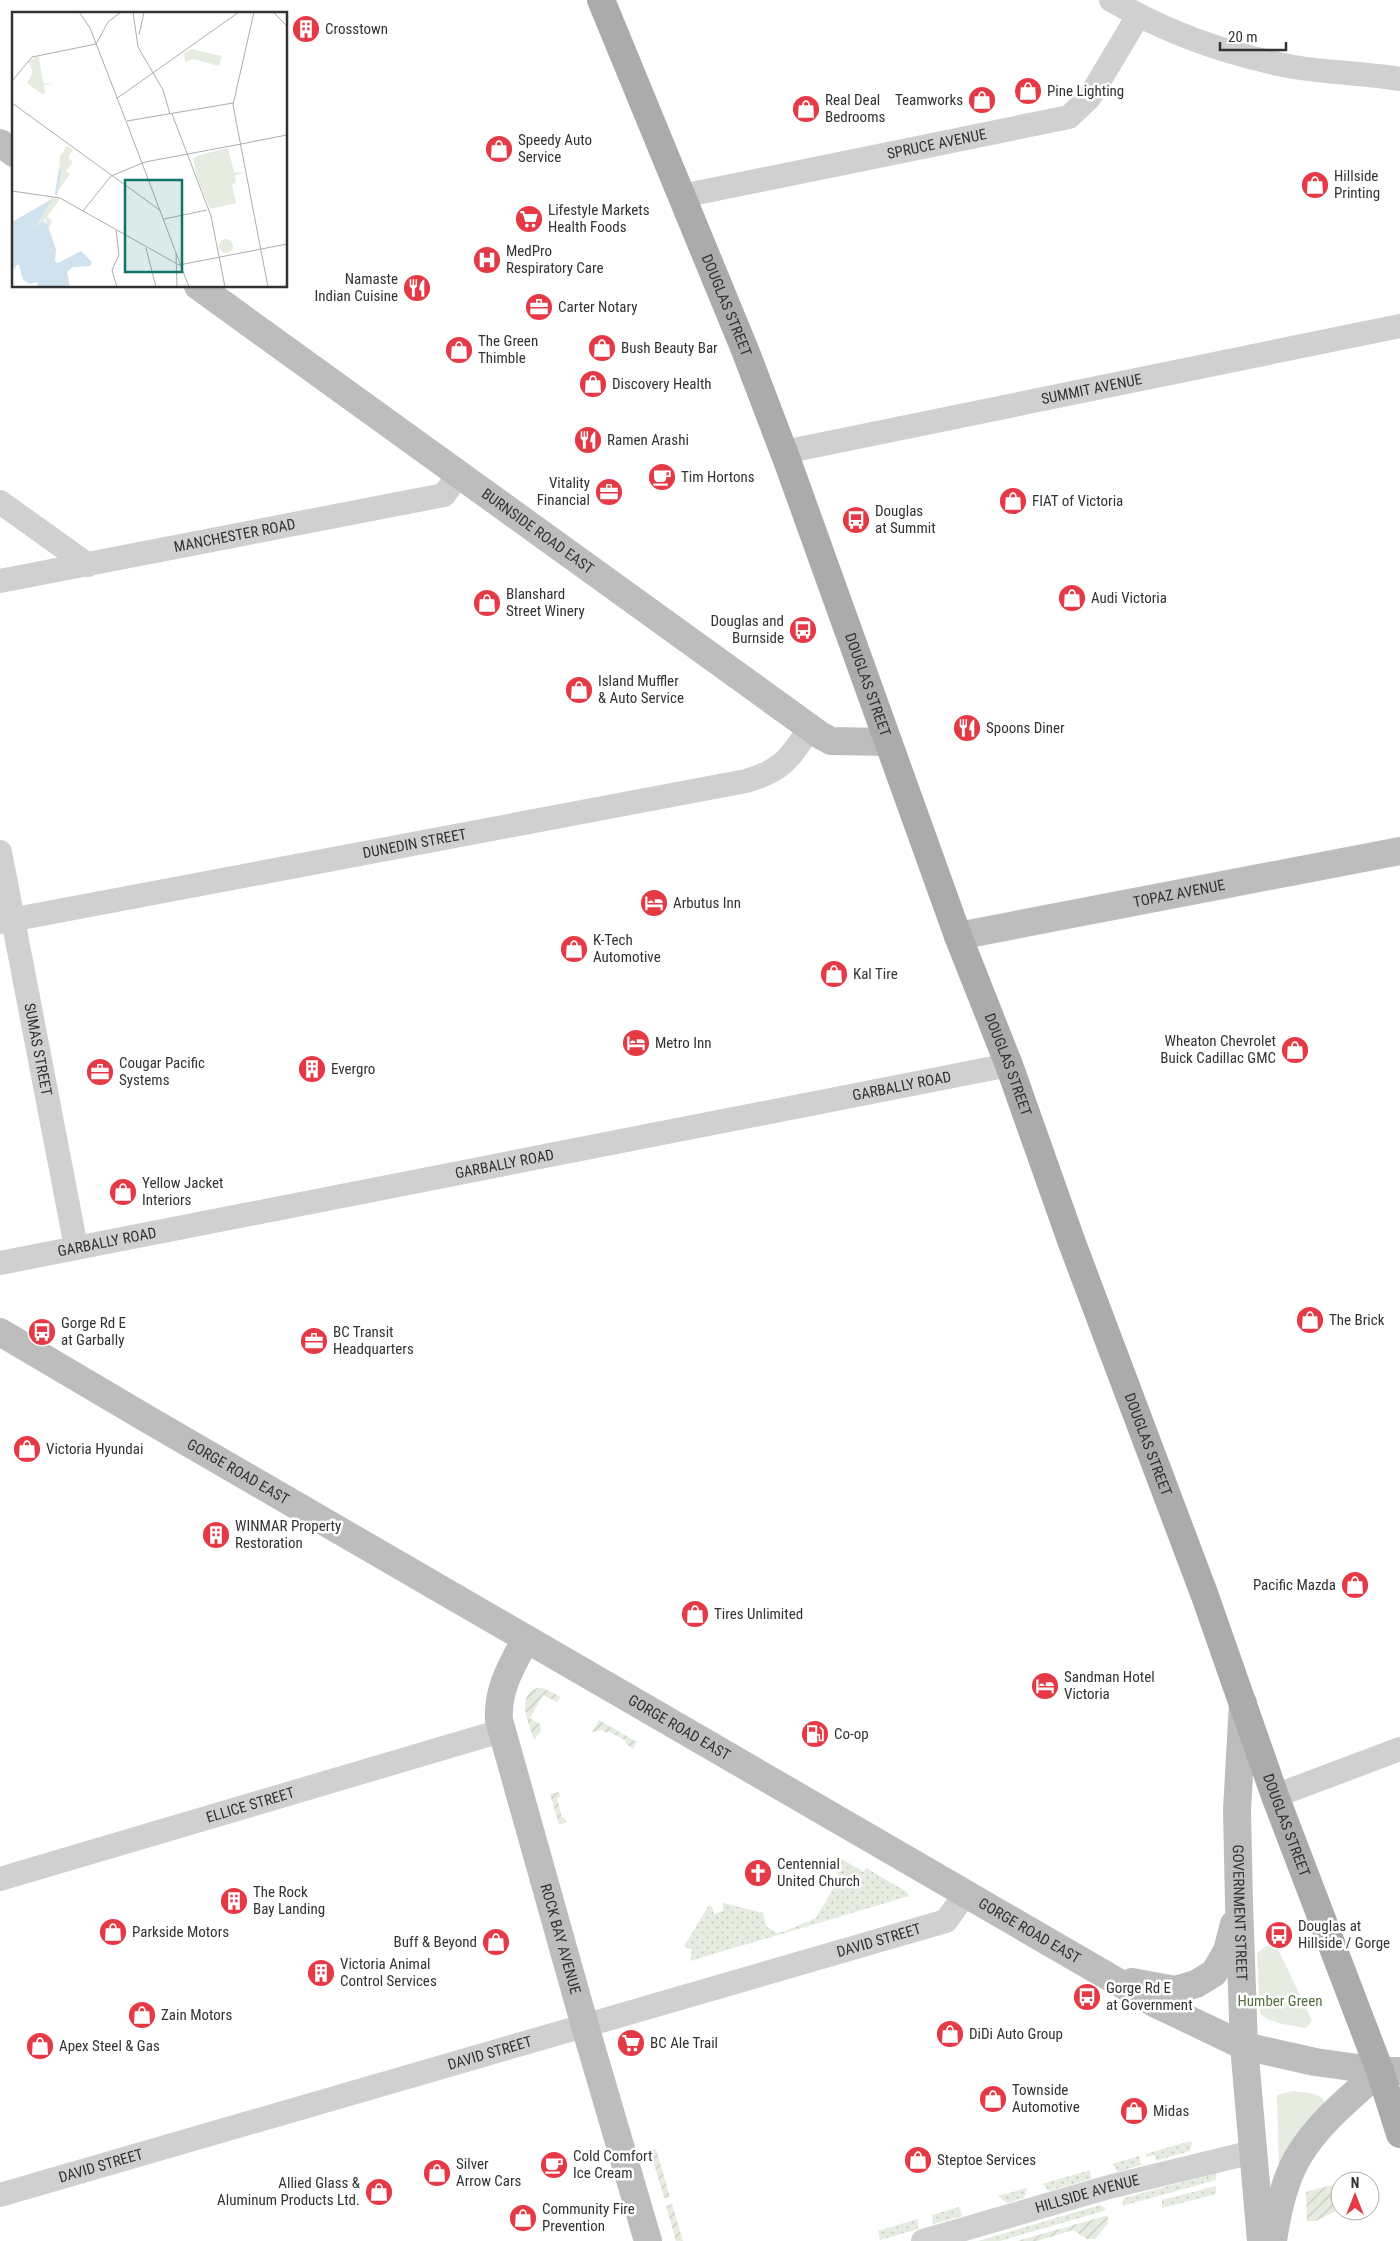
<svg xmlns="http://www.w3.org/2000/svg" width="1400" height="2241" font-family="'Roboto Condensed',sans-serif">
  <style>
    .grass { fill: url(#grass-dots) }
    .park { fill: #e6ecdf }
    .garden { fill: url(#garden-furrows) }
    .lines { fill: none; stroke-linecap: round; stroke-linejoin: round }
    .street { stroke: #d0d0d0; stroke-width: 24 }
    .secondary { stroke: #bdbdbd; stroke-width: 28 }
    .primary { stroke: #ababab; stroke-width: 28 }
    .labels { text-anchor: middle; stroke-width: 5; stroke-linejoin: round; paint-order: stroke }
    .poi-label { font-size: 15px; fill: #333; stroke: #fff; text-anchor: start }
    .street-label { font-size: 15px; fill: #333; stroke: #fff }
    .park-label { font-size: 15px; fill: #56703f; stroke: #fff }
    .inset-river { fill: none; stroke: #cfe2ee; stroke-width: 2.5 }
    .inset-road { fill: none; stroke: #adadad; stroke-width: 1 }
    .view { fill: #0f766e; fill-opacity: 0.15; stroke: #0f766e; stroke-width: 2.5 }
    .inset-edge { fill: none; stroke: #333; stroke-width: 2.5 }
  </style>
  <defs>
    <pattern id="grass-dots" width="8" height="8" patternUnits="userSpaceOnUse" patternTransform="scale(1.25)"><rect width="8" height="8" fill="#e6ecdf"/><path d="M2 2h.1M6 6h.1" fill="none" stroke="#c6cbc0" stroke-width="1.8" stroke-linecap="round"/></pattern>
    <pattern id="garden-furrows" width="10" height="10" patternUnits="userSpaceOnUse" patternTransform="scale(1.25)"><rect width="10" height="10" fill="#e6ecdf"/><path d="M-1 1l2-2M0 10L10 0M9 11l2-2" fill="none" stroke="#c6cbc0"/></pattern>
  </defs>
  <rect width="100%" height="100%" fill="#fff"/>
  <!-- grass -->
  <g class="grass">
    <path d="M835 1855 864 1872 866 1868 907 1892 909 1896 690 1961 692 1950 684 1946 709 1905 712 1907 714 1914 723 1911V1903L763 1913 766 1926 777 1933C787 1932 804 1922 816 1918L838 1880 837 1869 831 1864Z"/>
    <polygon points="1190,2141 1192,2143 1190,2151 1156,2161 1154,2155 1146,2157 1146,2154"/>
    <polygon points="1139,2156 1141,2165 1118,2172 1112,2164"/>
    <polygon points="1090,2170 1091,2179 1049,2191 1042,2184"/>
    <polygon points="1216,2173 1216,2180 1122,2206 1124,2198"/>
    <polygon points="1216,2186 1216,2194 1162,2208 1162,2200"/>
    <polygon points="1027,2188 1024,2198 1007,2203 998,2196"/>
    <polygon points="1100,2205 1107,2210 1000,2241 978,2241"/>
    <polygon points="959,2207 962,2216 933,2224 932,2215"/>
    <polygon points="918,2219 918,2229 880,2240 878,2231"/>
  </g>
  <!-- park -->
  <g class="park">
    <path d="M1267 1946H1273L1278 1949 1312 2021 1306 2028C1292 2025 1269 2024 1260 2013L1257 1953Z"/>
    <path d="M1293 2091C1305 2093 1324 2092 1326 2106L1279 2168 1277 2095Z"/>
  </g>
  <!-- garden -->
  <g class="garden">
    <path d="M537 1688H543L561 1697 557 1702 543 1695 530 1718 540 1724 541 1731 534 1740C529 1723 515 1697 537 1688Z"/>
    <polygon points="599,1720 637,1742 633,1749 625,1743 626,1741 608,1731 607,1733 602,1730 592,1732"/>
    <polygon points="559,1792 560,1797 557,1798 562,1818 565,1818 566,1822 559,1825 550,1794"/>
    <polygon points="656,2149 670,2197 664,2198 650,2150"/>
    <polygon points="1340,2183 1340,2209 1316,2221 1307,2221 1306,2192"/>
    <polygon points="672,2204 683,2241 676,2241 666,2206"/>
    <polygon points="1105,2216 1108,2217 1108,2223 1095,2239 1087,2239 1073,2230 1037,2241 1017,2241"/>
  </g>
  <g class="lines">
    <!-- street -->
    <g class="street">
      <path d="M1111 0C1167 33 1229 55 1294 67 1329 73 1365 73 1400 79"/>
      <path id="s1" d="M682 196 1069 117 1089 98 1138 16"/>
      <path id="s2" d="M784 452 1400 326"/>
      <polyline points="0,502 88,565"/>
      <path id="s3" d="M0 581 444 495 459 474"/>
      <path id="s4" d="M0 852 76 1247"/>
      <path id="s5" d="M0 922 746 781C783 770 789 759 810 728"/>
      <path id="s6" d="M0 1263 1009 1065"/>
      <polyline points="1275,1796 1400,1749"/>
      <path id="s7" d="M0 1879 501 1731"/>
      <path id="s8" d="M0 2195 946 1921 966 1893"/>
      <path id="s9" d="M923 2241 1109 2187 1253 2152"/>
    </g>
    <!-- secondary -->
    <g class="secondary">
      <polyline points="0,143 14,153"/>
      <path id="s10" d="M198 286 820 735 831 741 888 742"/>
      <path id="s11" d="M958 936 1400 851"/>
      <path id="s12" d="M0 1332 149 1420 1154 2003 1244 2046 1315 2062 1380 2071H1400"/>
      <path id="s13" d="M526 1639C512 1665 497 1689 499 1720L585 2026 648 2241"/>
      <path id="s14" d="M1243 1703 1237 1810 1239 1903 1244 2046 1261 2241"/>
      <polyline points="1132,1982 1175,1990 1196,1984 1214,1973 1227,1951 1234,1924"/>
      <path d="M1273 2241C1277 2213 1284 2181 1298 2157 1318 2123 1351 2097 1380 2071"/>
    </g>
    <!-- primary -->
    <path class="primary" id="s15" d="M601 0 745 350 788 463 958 936 1009 1065 1072 1243 1205 1596 1275 1796 1380 2071 1400 2134"/>
  </g>
  <!-- icons -->
  <defs>
    <symbol id="building-disc" viewBox="-11 -11 22 22"><circle r="9.5" fill="#e63946" stroke="#fff"/><path d="M-4-6H4V6H1V3H-1V6H-4ZM-2.5-4.3h1.7v1.8h-1.7ZM.8-4.3h1.7v1.8H.8ZM-2.5-1h1.7V.8h-1.7ZM.8-1h1.7V.8H.8Z" fill="#fff"/></symbol>
    <symbol id="shop-disc" viewBox="-11 -11 22 22"><circle r="9.5" fill="#e63946" stroke="#fff"/><path d="M-5-2.5h2.3a2.7 3.5 0 0 1 5.4 0H5L5.5 6h-11ZM-1.5-2.5h3a1.5 2.3 0 0 0-3 0Z" fill="#fff"/></symbol>
    <symbol id="supermarket-disc" viewBox="-11 -11 22 22"><circle r="9.5" fill="#e63946" stroke="#fff"/><path d="M-6-5.5h2.5l.6 2H6L4.5 2H-2.5L-4.4-4H-6ZM-1.5 3.2a1.3 1.3 0 1 0 .1 0ZM3 3.2a1.3 1.3 0 1 0 .1 0Z" fill="#fff"/></symbol>
    <symbol id="hospital-disc" viewBox="-11 -11 22 22"><circle r="9.5" fill="#e63946" stroke="#fff"/><path d="M-5-5h3v3.5h4V-5h3V5h-3V1.5h-4V5h-3Z" fill="#fff"/></symbol>
    <symbol id="restaurant-disc" viewBox="-11 -11 22 22"><circle r="9.5" fill="#e63946" stroke="#fff"/><path d="M-5-6h1v4h1v-4h1v4h1v-4h1v5L-1.5 .5V6h-2V.5L-5-1ZM5-6V6H3V1.5H1.5Q1.5-4 5-6Z" fill="#fff"/></symbol>
    <symbol id="office-disc" viewBox="-11 -11 22 22"><circle r="9.5" fill="#e63946" stroke="#fff"/><path d="M-6-3h4V-5.5h4V-3h4V5H-6ZM-1-4.5V-3h2v-1.5ZM-6 0V1H6V0Z" fill="#fff"/></symbol>
    <symbol id="cafe-disc" viewBox="-11 -11 22 22"><circle r="9.5" fill="#e63946" stroke="#fff"/><path d="M-5.5-4.5H6V0H3Q3 3.5 0 3.5H-2.5Q-5.5 3.5-5.5 0ZM3-3.2v2h1.7v-2ZM-6 4.5H4V6H-6Z" fill="#fff"/></symbol>
    <symbol id="bus-disc" viewBox="-11 -11 22 22"><circle r="9.5" fill="#e63946" stroke="#fff"/><path d="M-5-6H5V4H4V6H2V4H-2V6H-4V4H-5ZM-3.5-4V0h7V-4ZM-3.5 1.2v1.5H-2V1.2ZM2 1.2v1.5H3.5V1.2Z" fill="#fff"/></symbol>
    <symbol id="hotel-disc" viewBox="-11 -11 22 22"><circle r="9.5" fill="#e63946" stroke="#fff"/><path d="M-6-4.5h1.5V1H6V5H4.5V3h-9V5H-6ZM-4 0a1.8 1.8 0 1 1 3.6 0ZM.5 0V-2.5h3Q6-2.5 6 0Z" fill="#fff"/></symbol>
    <symbol id="fuel-disc" viewBox="-11 -11 22 22"><circle r="9.5" fill="#e63946" stroke="#fff"/><path d="M-5.5-6h7V0h2V4h1.3V-2.5L3-4.5l.8-.8L6-3V5H2.5V1h-1V6h-7ZM-4.2-4.7v3.2H.2V-4.7Z" fill="#fff"/></symbol>
    <symbol id="church-disc" viewBox="-11 -11 22 22"><circle r="9.5" fill="#e63946" stroke="#fff"/><path d="M-1.2-6h2.4v3.5h3.3v2.4h-3.3V6h-2.4V-.1h-3.3v-2.4h3.3Z" fill="#fff"/></symbol>
  </defs>
  <g fill-rule="evenodd">
    <use href="#building-disc" x="290" y="13" width="32" height="32"/>
    <use href="#shop-disc" x="1012" y="75" width="32" height="32"/>
    <use href="#shop-disc" x="966" y="84" width="32" height="32"/>
    <use href="#shop-disc" x="790" y="93" width="32" height="32"/>
    <use href="#shop-disc" x="483" y="133" width="32" height="32"/>
    <use href="#shop-disc" x="1299" y="169" width="32" height="32"/>
    <use href="#supermarket-disc" x="513" y="203" width="32" height="32"/>
    <use href="#hospital-disc" x="471" y="244" width="32" height="32"/>
    <use href="#restaurant-disc" x="401" y="272" width="32" height="32"/>
    <use href="#office-disc" x="523" y="291" width="32" height="32"/>
    <use href="#shop-disc" x="586" y="332" width="32" height="32"/>
    <use href="#shop-disc" x="443" y="334" width="32" height="32"/>
    <use href="#shop-disc" x="577" y="368" width="32" height="32"/>
    <use href="#restaurant-disc" x="572" y="424" width="32" height="32"/>
    <use href="#cafe-disc" x="646" y="461" width="32" height="32"/>
    <use href="#office-disc" x="593" y="476" width="32" height="32"/>
    <use href="#shop-disc" x="997" y="485" width="32" height="32"/>
    <use href="#bus-disc" x="840" y="504" width="32" height="32"/>
    <use href="#shop-disc" x="1056" y="582" width="32" height="32"/>
    <use href="#shop-disc" x="471" y="587" width="32" height="32"/>
    <use href="#bus-disc" x="787" y="614" width="32" height="32"/>
    <use href="#shop-disc" x="563" y="674" width="32" height="32"/>
    <use href="#restaurant-disc" x="951" y="712" width="32" height="32"/>
    <use href="#hotel-disc" x="638" y="887" width="32" height="32"/>
    <use href="#shop-disc" x="558" y="933" width="32" height="32"/>
    <use href="#shop-disc" x="818" y="958" width="32" height="32"/>
    <use href="#hotel-disc" x="620" y="1027" width="32" height="32"/>
    <use href="#shop-disc" x="1279" y="1034" width="32" height="32"/>
    <use href="#building-disc" x="296" y="1053" width="32" height="32"/>
    <use href="#office-disc" x="84" y="1056" width="32" height="32"/>
    <use href="#shop-disc" x="107" y="1176" width="32" height="32"/>
    <use href="#shop-disc" x="1294" y="1304" width="32" height="32"/>
    <use href="#bus-disc" x="26" y="1316" width="32" height="32"/>
    <use href="#office-disc" x="298" y="1325" width="32" height="32"/>
    <use href="#shop-disc" x="11" y="1433" width="32" height="32"/>
    <use href="#building-disc" x="200" y="1519" width="32" height="32"/>
    <use href="#shop-disc" x="1339" y="1569" width="32" height="32"/>
    <use href="#shop-disc" x="679" y="1598" width="32" height="32"/>
    <use href="#hotel-disc" x="1029" y="1670" width="32" height="32"/>
    <use href="#fuel-disc" x="799" y="1718" width="32" height="32"/>
    <use href="#church-disc" x="742" y="1857" width="32" height="32"/>
    <use href="#building-disc" x="218" y="1885" width="32" height="32"/>
    <use href="#shop-disc" x="97" y="1916" width="32" height="32"/>
    <use href="#bus-disc" x="1263" y="1919" width="32" height="32"/>
    <use href="#shop-disc" x="480" y="1926" width="32" height="32"/>
    <use href="#building-disc" x="305" y="1957" width="32" height="32"/>
    <use href="#bus-disc" x="1071" y="1981" width="32" height="32"/>
    <use href="#shop-disc" x="126" y="1999" width="32" height="32"/>
    <use href="#shop-disc" x="934" y="2018" width="32" height="32"/>
    <use href="#supermarket-disc" x="615" y="2027" width="32" height="32"/>
    <use href="#shop-disc" x="24" y="2030" width="32" height="32"/>
    <use href="#shop-disc" x="977" y="2083" width="32" height="32"/>
    <use href="#shop-disc" x="1118" y="2095" width="32" height="32"/>
    <use href="#shop-disc" x="902" y="2144" width="32" height="32"/>
    <use href="#cafe-disc" x="538" y="2149" width="32" height="32"/>
    <use href="#shop-disc" x="421" y="2157" width="32" height="32"/>
    <use href="#shop-disc" x="363" y="2176" width="32" height="32"/>
    <use href="#shop-disc" x="507" y="2202" width="32" height="32"/>
  </g>
  <g class="labels">
    <!-- poi labels -->
    <g class="poi-label">
      <text x="325" y="34">Crosstown</text>
      <text x="1047" y="96">Pine Lighting</text>
      <text x="825" y="105">Real Deal<tspan x="825" dy="17">Bedrooms</tspan></text>
      <text x="963" y="105" text-anchor="end">Teamworks</text>
      <text x="518" y="145">Speedy Auto<tspan x="518" dy="17">Service</tspan></text>
      <text x="1334" y="181">Hillside<tspan x="1334" dy="17">Printing</tspan></text>
      <text x="548" y="215">Lifestyle Markets<tspan x="548" dy="17">Health Foods</tspan></text>
      <text x="506" y="256">MedPro<tspan x="506" dy="17">Respiratory Care</tspan></text>
      <text x="398" y="284" text-anchor="end">Namaste<tspan x="398" dy="17">Indian Cuisine</tspan></text>
      <text x="558" y="312">Carter Notary</text>
      <text x="478" y="346">The Green<tspan x="478" dy="17">Thimble</tspan></text>
      <text x="621" y="353">Bush Beauty Bar</text>
      <text x="612" y="389">Discovery Health</text>
      <text x="607" y="445">Ramen Arashi</text>
      <text x="681" y="482">Tim Hortons</text>
      <text x="590" y="488" text-anchor="end">Vitality<tspan x="590" dy="17">Financial</tspan></text>
      <text x="1032" y="506">FIAT of Victoria</text>
      <text x="875" y="516">Douglas<tspan x="875" dy="17">at Summit</tspan></text>
      <text x="506" y="599">Blanshard<tspan x="506" dy="17">Street Winery</tspan></text>
      <text x="1091" y="603">Audi Victoria</text>
      <text x="784" y="626" text-anchor="end">Douglas and<tspan x="784" dy="17">Burnside</tspan></text>
      <text x="598" y="686">Island Muffler<tspan x="598" dy="17">&amp; Auto Service</tspan></text>
      <text x="986" y="733">Spoons Diner</text>
      <text x="673" y="908">Arbutus Inn</text>
      <text x="593" y="945">K-Tech<tspan x="593" dy="17">Automotive</tspan></text>
      <text x="853" y="979">Kal Tire</text>
      <text x="1276" y="1046" text-anchor="end">Wheaton Chevrolet<tspan x="1276" dy="17">Buick Cadillac GMC</tspan></text>
      <text x="655" y="1048">Metro Inn</text>
      <text x="119" y="1068">Cougar Pacific<tspan x="119" dy="17">Systems</tspan></text>
      <text x="331" y="1074">Evergro</text>
      <text x="142" y="1188">Yellow Jacket<tspan x="142" dy="17">Interiors</tspan></text>
      <text x="1329" y="1325">The Brick</text>
      <text x="61" y="1328">Gorge Rd E<tspan x="61" dy="17">at Garbally</tspan></text>
      <text x="333" y="1337">BC Transit<tspan x="333" dy="17">Headquarters</tspan></text>
      <text x="46" y="1454">Victoria Hyundai</text>
      <text x="235" y="1531">WINMAR Property<tspan x="235" dy="17">Restoration</tspan></text>
      <text x="1336" y="1590" text-anchor="end">Pacific Mazda</text>
      <text x="714" y="1619">Tires Unlimited</text>
      <text x="1064" y="1682">Sandman Hotel<tspan x="1064" dy="17">Victoria</tspan></text>
      <text x="834" y="1739">Co-op</text>
      <text x="777" y="1869">Centennial<tspan x="777" dy="17">United Church</tspan></text>
      <text x="253" y="1897">The Rock<tspan x="253" dy="17">Bay Landing</tspan></text>
      <text x="1298" y="1931">Douglas at<tspan x="1298" dy="17">Hillside / Gorge</tspan></text>
      <text x="132" y="1937">Parkside Motors</text>
      <text x="477" y="1947" text-anchor="end">Buff &amp; Beyond</text>
      <text x="340" y="1969">Victoria Animal<tspan x="340" dy="17">Control Services</tspan></text>
      <text x="1106" y="1993">Gorge Rd E<tspan x="1106" dy="17">at Government</tspan></text>
      <text x="161" y="2020">Zain Motors</text>
      <text x="969" y="2039">DiDi Auto Group</text>
      <text x="650" y="2048">BC Ale Trail</text>
      <text x="59" y="2051">Apex Steel &amp; Gas</text>
      <text x="1012" y="2095">Townside<tspan x="1012" dy="17">Automotive</tspan></text>
      <text x="1153" y="2116">Midas</text>
      <text x="573" y="2161">Cold Comfort<tspan x="573" dy="17">Ice Cream</tspan></text>
      <text x="937" y="2165">Steptoe Services</text>
      <text x="456" y="2169">Silver<tspan x="456" dy="17">Arrow Cars</tspan></text>
      <text x="360" y="2188" text-anchor="end">Allied Glass &amp;<tspan x="360" dy="17">Aluminum Products Ltd.</tspan></text>
      <text x="542" y="2214">Community Fire<tspan x="542" dy="17">Prevention</tspan></text>
    </g>
    <!-- street labels -->
    <g class="street-label">
      <text dy="5" stroke="none"><textPath href="#s1" startOffset="260">SPRUCE AVENUE</textPath></text>
      <text dy="5" stroke="none"><textPath href="#s15" startOffset="330">DOUGLAS STREET</textPath></text>
      <text dy="5" stroke="none"><textPath href="#s2" startOffset="314">SUMMIT AVENUE</textPath></text>
      <text dy="5" stroke="none"><textPath href="#s10" startOffset="419">BURNSIDE ROAD EAST</textPath></text>
      <text dy="5" stroke="none"><textPath href="#s3" startOffset="239">MANCHESTER ROAD</textPath></text>
      <text dy="5" stroke="none"><textPath href="#s15" startOffset="735">DOUGLAS STREET</textPath></text>
      <text dy="5" stroke="none"><textPath href="#s5" startOffset="422">DUNEDIN STREET</textPath></text>
      <text dy="5" stroke="none"><textPath href="#s11" startOffset="225">TOPAZ AVENUE</textPath></text>
      <text dy="5" stroke="none"><textPath href="#s4" startOffset="201">SUMAS STREET</textPath></text>
      <text dy="5" stroke="none"><textPath href="#s15" startOffset="1140">DOUGLAS STREET</textPath></text>
      <text dy="5" stroke="none"><textPath href="#s6" startOffset="919">GARBALLY ROAD</textPath></text>
      <text dy="5" stroke="none"><textPath href="#s6" startOffset="514">GARBALLY ROAD</textPath></text>
      <text dy="5" stroke="none"><textPath href="#s6" startOffset="109">GARBALLY ROAD</textPath></text>
      <text dy="5" stroke="none"><textPath href="#s15" startOffset="1545">DOUGLAS STREET</textPath></text>
      <text dy="5" stroke="none"><textPath href="#s12" startOffset="276">GORGE ROAD EAST</textPath></text>
      <text dy="5" stroke="none"><textPath href="#s12" startOffset="786">GORGE ROAD EAST</textPath></text>
      <text dy="5" stroke="none"><textPath href="#s7" startOffset="261">ELLICE STREET</textPath></text>
      <text dy="5" stroke="none"><textPath href="#s15" startOffset="1950">DOUGLAS STREET</textPath></text>
      <text dy="5" stroke="none"><textPath href="#s14" startOffset="210">GOVERNMENT STREET</textPath></text>
      <text dy="5" stroke="none"><textPath href="#s12" startOffset="1191">GORGE ROAD EAST</textPath></text>
      <text dy="5" stroke="none"><textPath href="#s13" startOffset="314">ROCK BAY AVENUE</textPath></text>
      <text dy="5" stroke="none"><textPath href="#s8" startOffset="915">DAVID STREET</textPath></text>
      <text dy="5" stroke="none"><textPath href="#s8" startOffset="510">DAVID STREET</textPath></text>
      <text dy="5" stroke="none"><textPath href="#s8" startOffset="105">DAVID STREET</textPath></text>
      <text dy="5" stroke="none"><textPath href="#s9" startOffset="171">HILLSIDE AVENUE</textPath></text>
    </g>
    <!-- park labels -->
    <g class="park-label">
      <text x="1280" y="2006">Humber Green</text>
    </g>
  </g>
  <!-- overview -->
  <g transform="translate(12 12)">
    <rect width="275" height="275" fill="#fff"/>
    <path d="M207 234a7 7 0 1 1 14 0a7 7 0 1 1-14 0Z" fill="#e6ecdf"/>
    <path d="M180 37 210 44 207 54 182 47 173 50 172 41ZM27 44 31 71 40 72 32 73 33 81 30 82 15 71 21 60 16 49ZM55 134 61 138 56 146 61 150 54 159 58 162 46 179 48 144ZM216 136 222 160 233 161 223 163 224 171 220 172 224 191 198 197 186 168 181 147 187 143ZM39 186 48 187 35 205 40 208 37 217 33 207 20 227 17 224Z" fill="#e6ecdf"/>
    <path d="M40 187 23 216 31 209 35 212 44 237 43 249 46 251 69 239 80 250 78 254 61 255 55 260 58 275H25L26 270 18 272 11 268 7 253H4L3 258 0 254V210Z" fill="#cfe2ee"/>
    <path class="inset-river" d="M44 183 48 157M0 240 23 248 39 246M40 246 22 255 16 262 26 259 35 262 45 275"/>
    <path class="inset-road" d="M67 0 78 16 114 109M121 0 126 35 151 78 158 102M242 0 221 93 256 275M261 0 275 14M127 23 132 0M0 69 20 45 84 32 96 10 109 0M104 87 227 0M0 91 149 199M160 102 199 204 213 275M114 109 177 275M115 109 221 91M229 132 275 123M99 164 133 150 229 132M0 179 48 186 167 253 275 232M71 199 99 164M152 207 195 198M104 218 107 243 100 258 105 275M134 236 144 275M164 241 165 275"/>
    <path class="view" d="M113 168H170V260H113Z"/>
    <rect width="275" height="275" class="inset-edge"/>
  </g>
  <!-- north arrow -->
  <g transform="translate(1355 2196)"><circle r="24" fill="#ffffff" stroke="#adadad"/>
  <path d="M0-4L9 19L0 12L-9 19Z" fill="#e63946"/>
  <text y="-8" font-size="14" font-weight="bold" text-anchor="middle" fill="#333333">N</text>
  </g>
  <!-- scale -->
  <path d="M1220 42v8h66v-8" fill="none" stroke="#333333" stroke-width="2.5"/>
  <text x="1228" y="42" font-size="15" fill="#333333" stroke="#ffffff" stroke-width="4" paint-order="stroke">20 m</text>
</svg>
